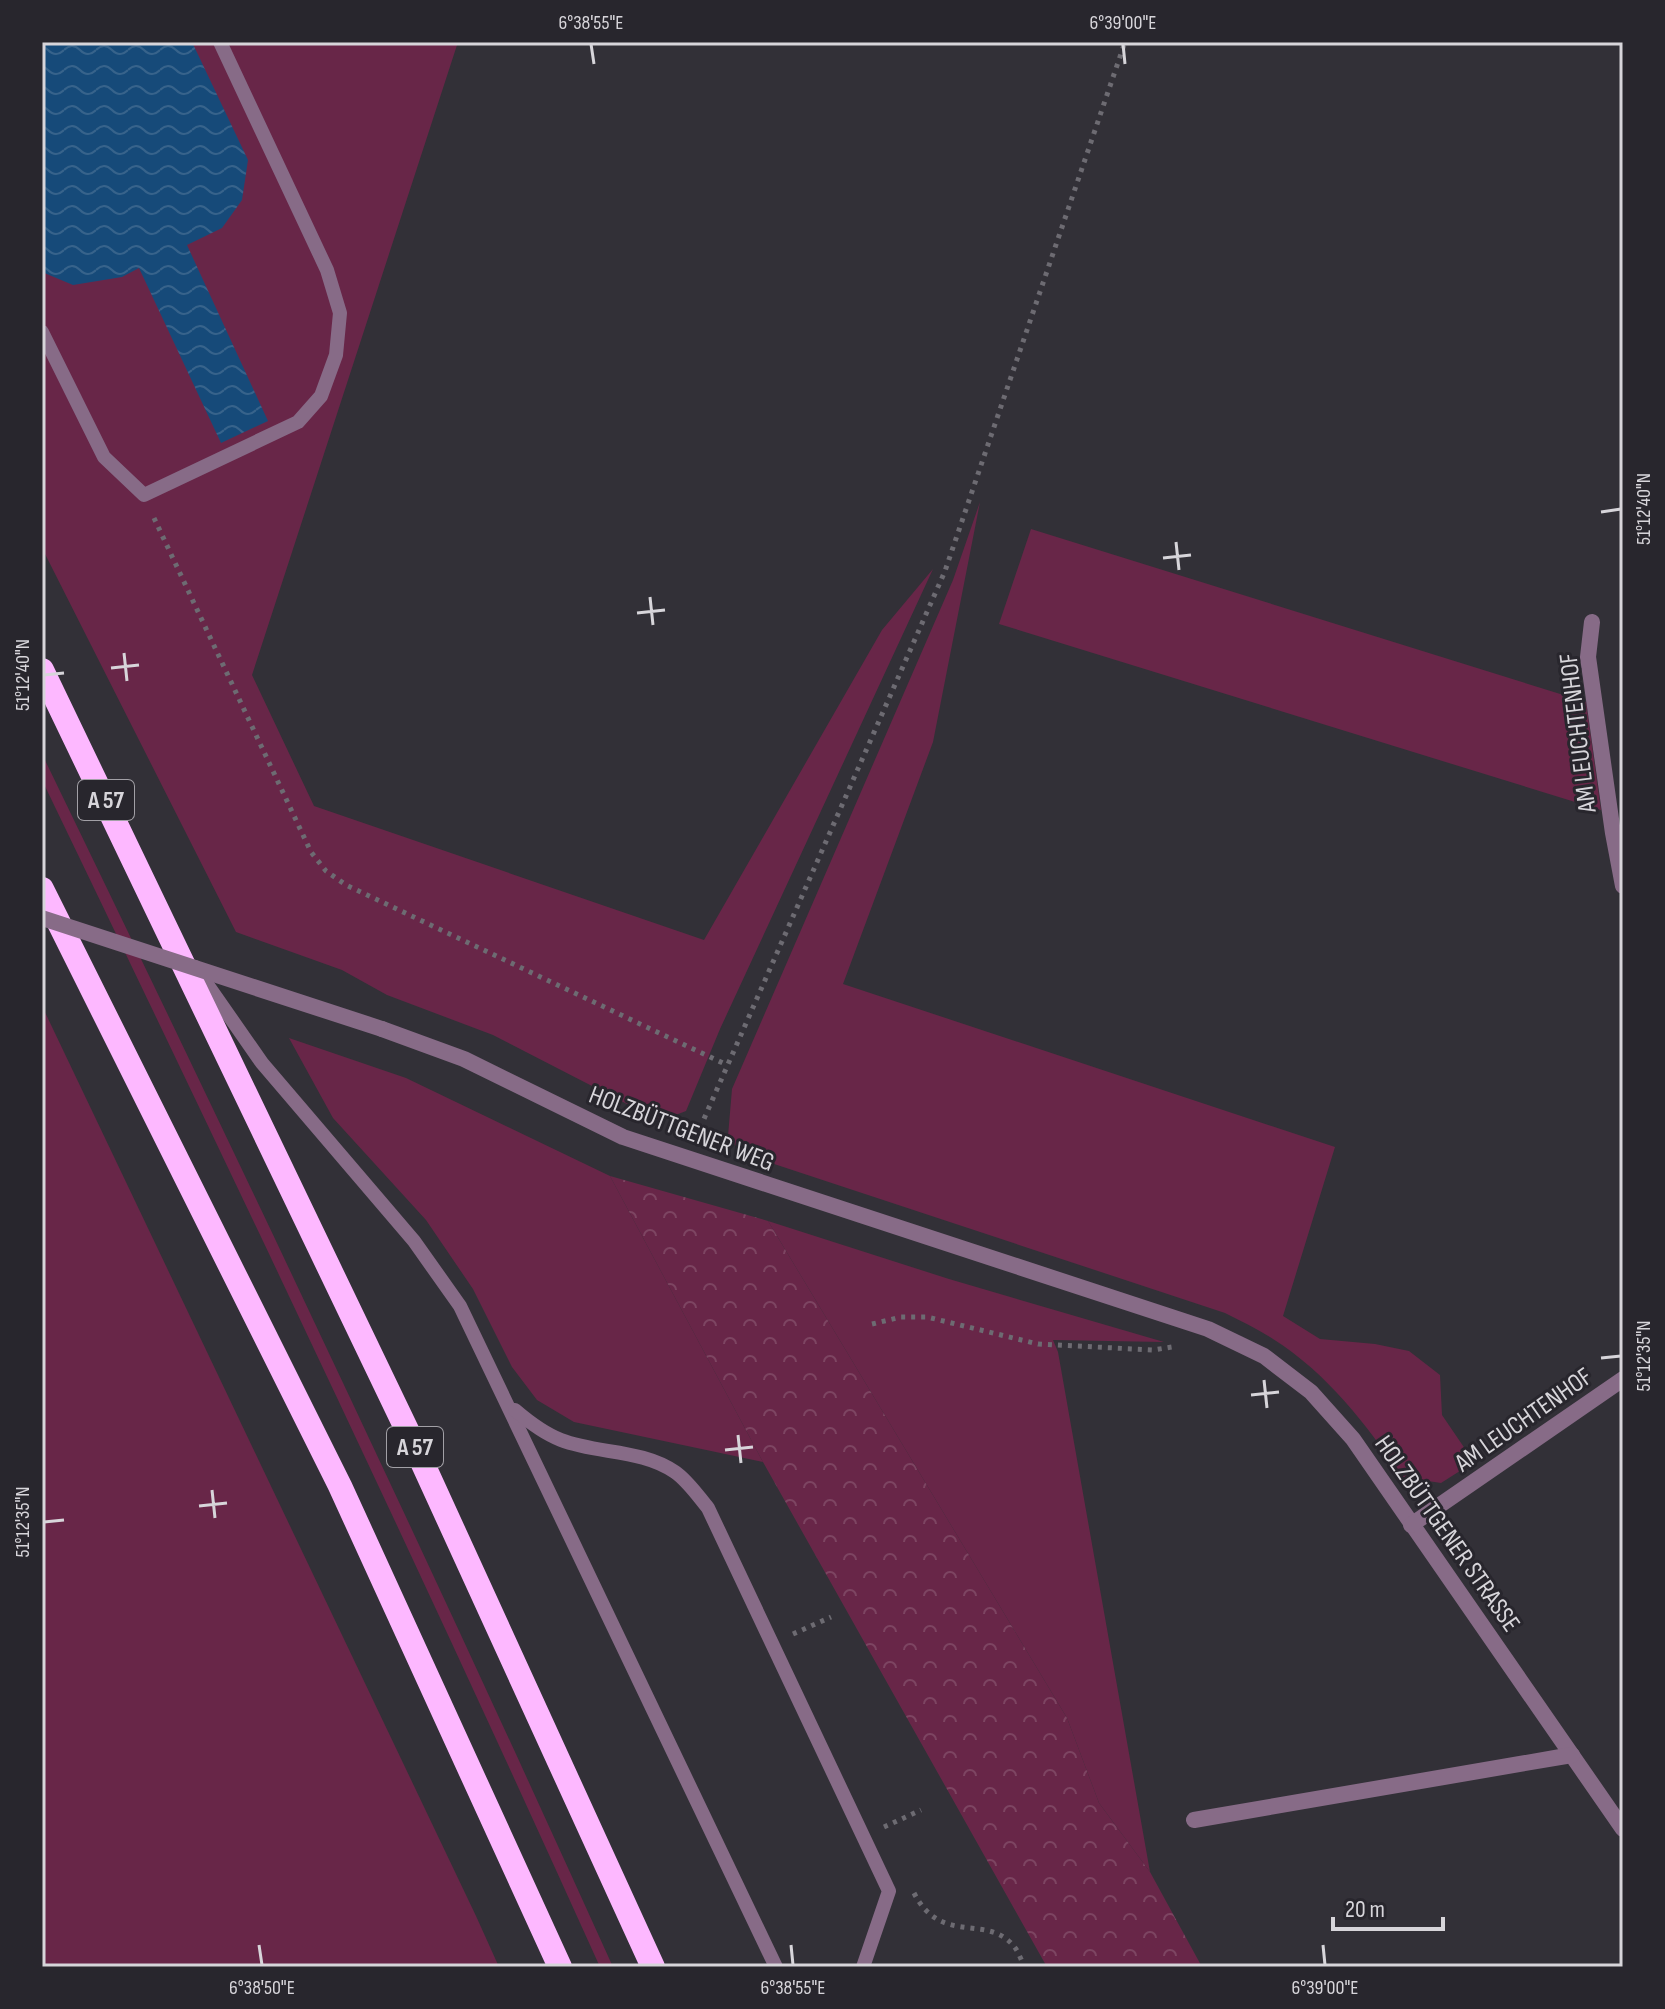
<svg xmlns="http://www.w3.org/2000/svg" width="1665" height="2009" font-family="'Sofia Sans Condensed',sans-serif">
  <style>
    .green { fill: #682648 }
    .forest { fill: url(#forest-crowns) }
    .water { fill: url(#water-waves) }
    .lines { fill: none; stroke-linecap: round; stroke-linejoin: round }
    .path { stroke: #6d6b72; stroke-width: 5; stroke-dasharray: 4 6; stroke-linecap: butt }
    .lane { stroke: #876b87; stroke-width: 14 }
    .street { stroke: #876b87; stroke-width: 16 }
    .highway { stroke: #fdb8ff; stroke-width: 24 }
    .street-bridge { stroke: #876b87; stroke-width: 16 }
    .ticks { fill: none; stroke: #d7d5da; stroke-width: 3 }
    .labels { text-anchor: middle; stroke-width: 6; stroke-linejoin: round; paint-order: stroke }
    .shield { fill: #28262d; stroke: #a2a0a6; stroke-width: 2 }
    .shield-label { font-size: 24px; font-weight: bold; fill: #d7d5da }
    .street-label { font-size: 26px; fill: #d7d5da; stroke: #28262d }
    .neatline { fill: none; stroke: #d7d5da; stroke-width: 3 }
    .ticks-label { font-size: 20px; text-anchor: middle; fill: #d7d5da }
  </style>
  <defs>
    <pattern id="forest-crowns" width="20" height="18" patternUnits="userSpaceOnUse" patternTransform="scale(2)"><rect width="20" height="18" fill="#682648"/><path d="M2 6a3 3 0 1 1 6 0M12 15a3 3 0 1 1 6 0" fill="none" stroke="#7d4562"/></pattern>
    <pattern id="water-waves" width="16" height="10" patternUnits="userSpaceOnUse" patternTransform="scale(2)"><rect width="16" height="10" fill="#164a79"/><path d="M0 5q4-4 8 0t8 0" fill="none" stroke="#37638b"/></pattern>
  </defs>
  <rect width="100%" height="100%" fill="#323037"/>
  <!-- green -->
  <g class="green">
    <polygon points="42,42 458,42 252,675 314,806 704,940 882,630 933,569 720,1029 686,1111 660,1121 493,1035 387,995 342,970 236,932 42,548"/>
    <path d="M980 502 933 742 843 984 1335 1147 1283 1316 1320 1339 1375 1344 1409 1351 1440 1375 1442 1415 1474 1462 1441 1483 1402 1477C1367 1425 1327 1373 1273 1339 1258 1329 1241 1321 1225 1313L741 1153 728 1136 732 1089 953 580Z"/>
    <polygon points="1031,529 1586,702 1601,810 999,624"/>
    <path d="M42 754C237 1156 429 1560 613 1967H600C420 1568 232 1174 42 780Z"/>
    <polygon points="42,1006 476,1916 499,1967 42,1967"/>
    <polygon points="289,1038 406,1078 610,1176 763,1462 574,1422 537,1400 512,1367 473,1289 426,1220 333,1118"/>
    <polygon points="768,1221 949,1279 1164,1342 1053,1340 1058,1352 1150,1872 1099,1803 1067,1718"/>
  </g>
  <!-- forest -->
  <polygon class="forest" points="610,1176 768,1221 1067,1718 1099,1803 1150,1872 1202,1967 1047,1967 763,1462"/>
  <!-- water -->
  <polygon class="water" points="42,42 192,42 248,160 242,200 222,228 187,245 268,421 221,443 139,268 122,277 73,285 42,272"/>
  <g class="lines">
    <!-- path -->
    <g class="path">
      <polyline points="154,518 311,852 326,871 346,885 727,1065"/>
      <polyline points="696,1137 945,571 1125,42"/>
      <polyline points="872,1324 901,1317 927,1317 1038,1344 1153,1350 1172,1347"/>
      <polyline points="793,1634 831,1617"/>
      <polyline points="884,1827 921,1810"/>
      <path d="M914 1893C942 1948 989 1911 1016 1949 1019 1954 1022 1961 1024 1967"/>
    </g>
    <!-- lane -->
    <g class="lane">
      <polyline points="42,332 104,457 144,495 298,422 321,396 336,355 340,313 327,270 220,42"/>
      <polyline points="195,967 262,1063 414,1241 460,1306 776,1967"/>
      <path d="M515 1410C529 1422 543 1433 561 1440 597 1454 642 1449 675 1472 688 1481 698 1496 708 1508L889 1891 863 1967"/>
    </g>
    <!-- street -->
    <g class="street">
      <polyline points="1592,622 1588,657 1613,833 1623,886"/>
      <polyline points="382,1029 464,1059 623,1137 1208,1329 1264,1356 1311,1392 1353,1439 1623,1829"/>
      <polyline points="1411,1525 1623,1379"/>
      <polyline points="1194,1820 1572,1755"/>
    </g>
    <!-- highway -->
    <g class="highway">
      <polyline points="42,670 418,1453 653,1967"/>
      <polyline points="42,889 340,1486 560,1967"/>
    </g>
    <!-- street-bridge -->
    <polyline class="street-bridge" points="42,918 382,1029"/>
  </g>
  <!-- ticks -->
  <path class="ticks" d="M591 44 594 64M1123 44 1125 64M1601 512 1621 509M1176 542 1179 570M1163 558 1191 555M650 597 653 625M637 613 665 610M124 653 127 681M111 668 139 665M44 675 64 673M1601 1358 1621 1356M1264 1380 1267 1408M1251 1395 1279 1392M738 1435 741 1463M725 1450 753 1447M212 1490 215 1518M199 1506 227 1503M44 1522 64 1520M259 1945 262 1965M791 1945 793 1965M1323 1945 1325 1965"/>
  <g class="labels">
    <!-- shield labels -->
    <g class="shield">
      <rect x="78" y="780" width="56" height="40" rx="6"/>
      <rect x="387" y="1427" width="56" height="40" rx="6"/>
    </g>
    <g class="shield-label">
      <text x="106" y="808">A 57</text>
      <text x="415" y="1455">A 57</text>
    </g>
    <!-- street labels -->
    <g class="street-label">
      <text transform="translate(1577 733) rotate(-97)" y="9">AM LEUCHTENHOF</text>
      <text transform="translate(682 1128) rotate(21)" y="9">HOLZBÜTTGENER WEG</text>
      <text transform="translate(1523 1419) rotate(-35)" y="9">AM LEUCHTENHOF</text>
      <text transform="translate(1448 1533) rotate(55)" y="9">HOLZBÜTTGENER STRASSE</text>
    </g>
  </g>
  <!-- border -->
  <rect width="1665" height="2009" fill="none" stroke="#28262d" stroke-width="88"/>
  <!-- scale -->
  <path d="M1333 1917v12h110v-12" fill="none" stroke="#d7d5da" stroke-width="4"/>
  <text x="1345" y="1917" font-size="24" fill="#d7d5da" stroke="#28262d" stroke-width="6" paint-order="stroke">20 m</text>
  <rect x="44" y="44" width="1577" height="1921" class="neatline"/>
  <g class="ticks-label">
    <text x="591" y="29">6°38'55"E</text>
    <text x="1123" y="29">6°39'00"E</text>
    <text transform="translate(1643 509) rotate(-90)" y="7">51°12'40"N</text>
    <text transform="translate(22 675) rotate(-90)" y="7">51°12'40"N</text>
    <text transform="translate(1643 1356) rotate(-90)" y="7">51°12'35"N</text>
    <text transform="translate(22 1522) rotate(-90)" y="7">51°12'35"N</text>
    <text x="262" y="1994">6°38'50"E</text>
    <text x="793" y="1994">6°38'55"E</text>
    <text x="1325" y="1994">6°39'00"E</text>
  </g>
</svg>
